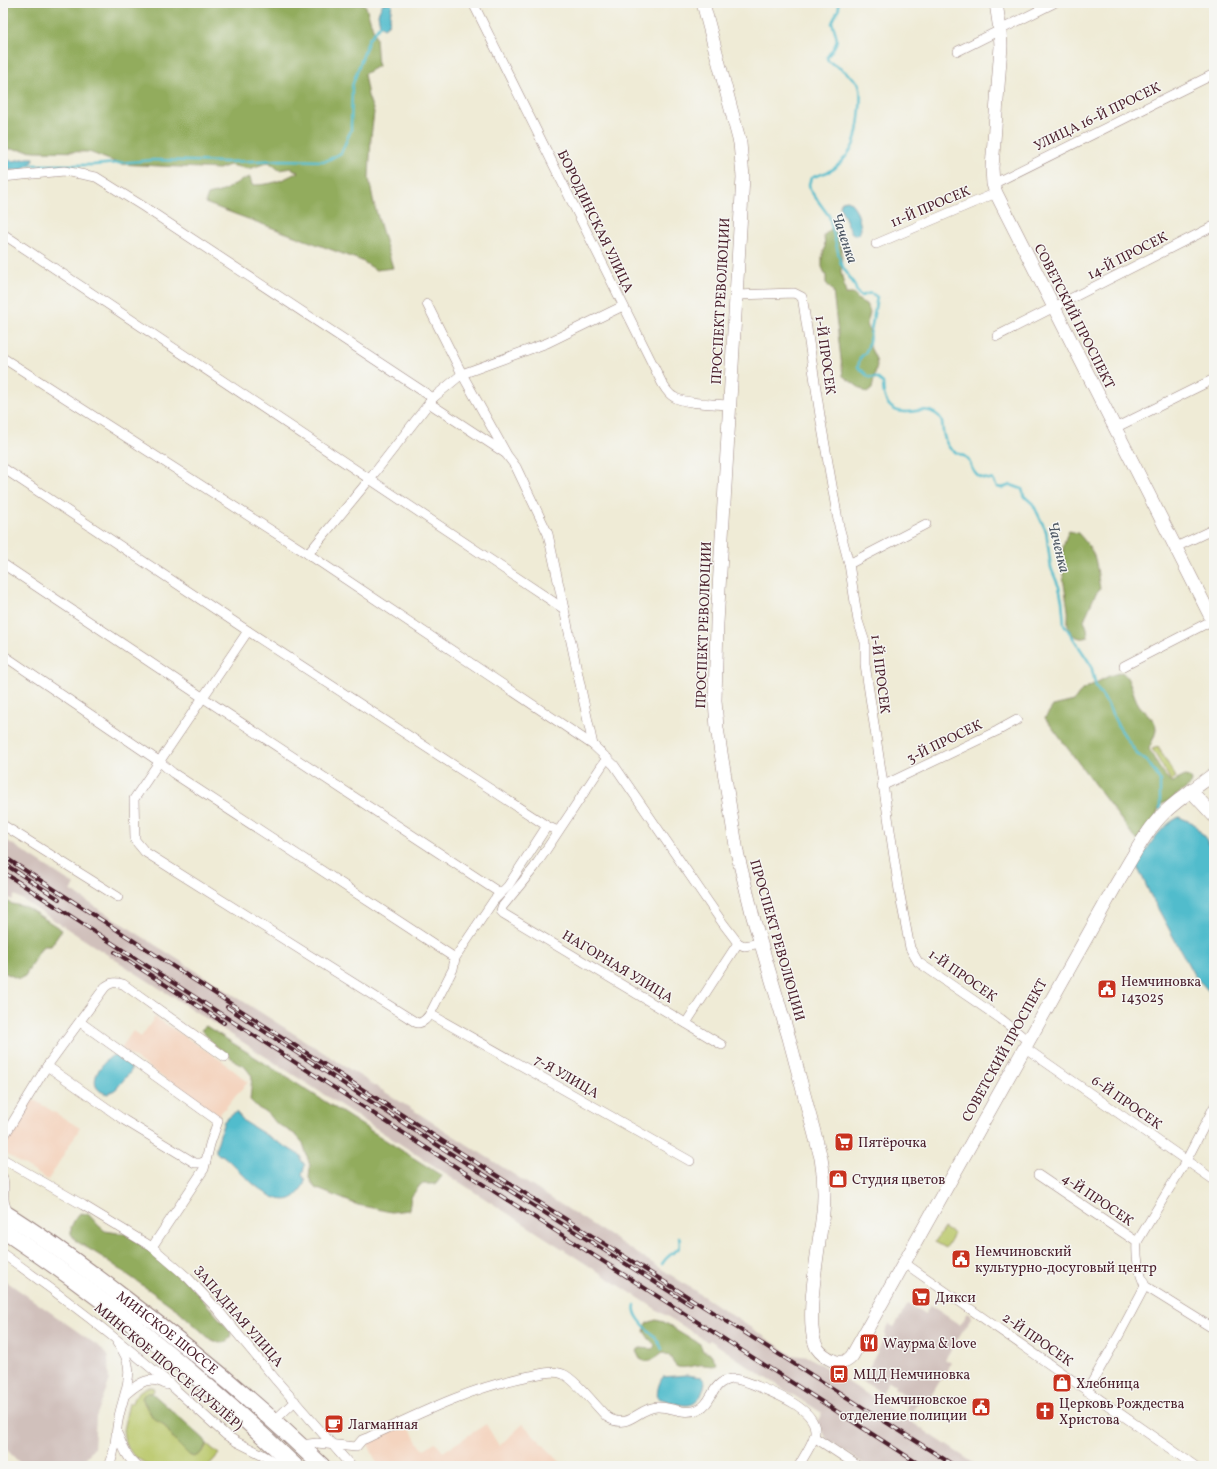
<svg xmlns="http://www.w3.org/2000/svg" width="1217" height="1469" font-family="Vollkorn,serif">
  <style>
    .built { fill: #f4d4bf }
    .industrial { fill: #d0c0bb }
    .green { fill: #b9c769; stroke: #82734a }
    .forest { fill: #92ac5d; stroke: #6e6644 }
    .water { fill: #51bccc; stroke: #4e6e7c }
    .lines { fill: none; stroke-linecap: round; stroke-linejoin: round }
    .stream { stroke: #51bccc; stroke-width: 2.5 }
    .street-casing { stroke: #9c8580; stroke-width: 10 }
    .secondary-casing { stroke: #9c8580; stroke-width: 14 }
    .highway-casing { stroke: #9c8580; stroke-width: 18 }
    .street { stroke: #fff; stroke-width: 9 }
    .secondary { stroke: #fff; stroke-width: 13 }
    .highway { stroke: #fff; stroke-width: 16 }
    .rail-casing { stroke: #4a1f2b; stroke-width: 4 }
    .rail { stroke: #f6f6f2; stroke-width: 2.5; stroke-dasharray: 8; stroke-linecap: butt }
    .labels { text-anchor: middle; stroke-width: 3; stroke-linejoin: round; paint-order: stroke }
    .street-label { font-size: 14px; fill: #4a1f2b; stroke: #f6f6f2 }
    .poi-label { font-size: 14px; fill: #4a1f2b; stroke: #f6f6f2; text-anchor: start }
    .water-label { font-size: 15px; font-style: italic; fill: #4c5663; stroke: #f6f6f2 }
  </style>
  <rect width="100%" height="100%" fill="#f6f6f2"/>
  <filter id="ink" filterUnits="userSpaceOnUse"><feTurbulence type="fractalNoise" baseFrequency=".025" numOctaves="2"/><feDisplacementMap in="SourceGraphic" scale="8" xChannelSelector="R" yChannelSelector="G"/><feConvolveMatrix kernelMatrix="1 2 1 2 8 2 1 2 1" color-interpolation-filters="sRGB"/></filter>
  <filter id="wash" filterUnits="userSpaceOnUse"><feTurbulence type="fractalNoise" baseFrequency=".012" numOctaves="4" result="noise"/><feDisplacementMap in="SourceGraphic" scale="16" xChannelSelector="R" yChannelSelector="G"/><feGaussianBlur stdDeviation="0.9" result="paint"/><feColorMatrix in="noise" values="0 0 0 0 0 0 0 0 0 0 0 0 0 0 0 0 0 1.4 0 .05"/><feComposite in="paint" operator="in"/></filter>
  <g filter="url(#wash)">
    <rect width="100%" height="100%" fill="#efebd6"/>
    <!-- built -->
    <g class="built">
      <polygon points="155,1017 222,1061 248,1082 218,1116 121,1048 133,1031 141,1037"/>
      <polygon points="31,1098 80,1128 48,1180 3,1152 3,1143"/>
      <polygon points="406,1423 423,1450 435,1442 443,1452 486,1424 499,1446 523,1424 564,1466 373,1466 377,1463 367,1442"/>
    </g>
    <!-- industrial -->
    <g class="industrial">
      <polygon points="3,838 75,885 71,891 671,1275 792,1355 809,1357 887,1407 907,1419 978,1466 867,1466 827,1439 817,1422 822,1413 752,1369 710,1340 708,1342 662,1313 15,895 12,900 3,894"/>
      <polygon points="3,1279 101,1348 108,1357 109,1382 96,1417 94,1448 79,1466 23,1466 3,1446"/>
      <polygon points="908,1304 925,1314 930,1305 960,1325 968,1313 972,1316 945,1359 951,1363 926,1404 919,1400 912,1412 906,1408 911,1399 894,1388 895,1385 889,1381 882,1393 862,1381 886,1335 885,1332 889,1324 894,1327"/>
    </g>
    <!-- green -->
    <g class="green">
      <polygon points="1158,747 1176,777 1171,781 1152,749"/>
      <polygon points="944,1228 954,1234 946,1248 935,1242"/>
      <path d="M147 1387H153L154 1391 152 1393H145L144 1403 153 1418 163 1424 177 1443 189 1455 194 1457 204 1450 207 1444 219 1454 208 1466H149L133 1455 125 1444 123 1430 129 1403H132C134 1395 140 1390 147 1387Z"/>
    </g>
    <!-- forest -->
    <g class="forest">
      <path d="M3 3 365 4 376 38 378 66 364 74 368 96 374 112 371 137 369 178 374 204 393 268 376 270 362 261 205 203 208 195 223 191 238 182 250 177 252 185C271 185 281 181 298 172L291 168 279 170 269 162 249 169 230 165 219 169 120 164 89 152 36 151 9 149 3 147Z"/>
      <polygon points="831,229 836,233 839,239 839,242 842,251 841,272 846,294 853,294 860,301 866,304 870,312 867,324 870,333 869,345 876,359 877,365 872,389 867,393 843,376 833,291 826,283 826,276 822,267 822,257 825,248 824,235"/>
      <path d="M1069 531 1078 533C1086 542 1094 551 1096 563 1098 571 1098 580 1100 588L1095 595 1084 620 1087 628 1088 637C1082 640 1073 637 1070 631 1066 624 1069 616 1068 610 1065 586 1056 553 1069 531Z"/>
      <path d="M1122 672C1132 680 1132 694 1139 705 1144 712 1156 719 1156 728 1156 736 1151 742 1149 749 1154 758 1164 779 1173 782L1185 776 1189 777 1192 780 1191 785 1170 800 1162 804 1159 808 1155 818 1138 840 1134 837 1045 718 1053 706 1074 701 1082 690 1109 676Z"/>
      <polygon points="3,899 12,904 26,907 62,930 51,946 44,946 41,948 25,976 19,979 3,972"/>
      <polygon points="206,1026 442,1176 436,1184 421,1184 411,1197 409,1210 391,1212 358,1205 315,1188 309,1178 310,1166 303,1143 296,1135 276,1123 269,1114 258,1108 250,1100 252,1076 245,1067 235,1062 227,1053 217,1047 201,1030"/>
      <polygon points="80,1213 88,1214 99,1226 105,1231 125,1234 151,1251 187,1282 231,1332 230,1338 225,1342 219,1343 210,1339 179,1311 104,1258 76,1241 71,1234 71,1227 75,1219"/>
      <path d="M656 1320 664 1322 700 1344 703 1351 711 1354 717 1365C711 1367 709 1365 704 1365 695 1364 687 1369 678 1367 671 1365 674 1354 662 1353 653 1359 651 1365 640 1359L636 1351 640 1348 653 1349 655 1345 649 1339 644 1331 647 1323Z"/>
      <polygon points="145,1393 152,1393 204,1439 207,1444 200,1454 194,1457 189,1455 177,1443 163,1424 153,1418 142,1398"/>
    </g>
    <!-- water -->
    <g class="water">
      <polygon points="383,3 392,3 389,24 384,28 380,25 378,14"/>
      <polygon points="27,158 34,158 33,162 28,164 23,170 3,170 3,159 13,161"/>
      <path d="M847 200C856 204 860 220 861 229L859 234 855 235 851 232 840 206 842 201Z"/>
      <path d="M1179 817 1193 823 1206 839 1214 852V997L1194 975 1150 894 1137 865C1148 847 1159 827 1179 817Z"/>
      <path d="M114 1055 117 1056 131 1067V1071L116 1089 108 1094C83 1089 100 1062 114 1055Z"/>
      <path d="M236 1112 245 1122 266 1135 301 1156V1160L305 1165 302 1175 305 1180C290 1228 245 1176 227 1159L222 1155H219L216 1152V1148L224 1121Z"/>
      <path d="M686 1375 701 1377 705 1382C699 1415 682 1405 658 1398 656 1393 659 1382 663 1377Z"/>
    </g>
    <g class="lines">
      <!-- stream -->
      <g class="stream">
        <path d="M838 3 839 8 832 23C839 40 839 42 827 57L828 61C838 67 851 74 858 83 864 91 858 132 854 143 852 150 842 162 836 167 830 173 819 174 811 178L809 184 810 190 829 216 841 264 854 284 857 292 861 296C869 294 868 291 877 297L868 347 865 353 860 358 858 367 869 377 877 378 883 383C883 398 887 411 904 412 916 413 924 406 936 414 945 419 941 428 944 436 945 441 949 449 953 451 958 454 966 455 969 461 972 467 972 472 978 476 982 479 988 479 993 480L997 487 1002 488 1011 485 1022 489 1024 496 1033 504 1046 531 1051 568 1059 587 1062 601 1064 624 1091 665 1096 687 1107 703 1117 724 1137 754 1148 762 1160 780V809"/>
        <polyline points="26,165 93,165 154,160 226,162 282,160 326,161 341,153 351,130 352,86 369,39 380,25"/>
        <path d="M662 1264C664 1261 666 1258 669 1256 677 1248 682 1252 679 1237"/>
        <path d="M635 1305C631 1320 657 1334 662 1349"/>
      </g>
    </g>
  </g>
  <g filter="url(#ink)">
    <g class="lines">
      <defs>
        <g id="street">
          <path d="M473 3 662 383C665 388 668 394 674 397 684 404 717 404 730 405"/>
          <polyline points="958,51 1054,3"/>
          <polyline points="3,177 64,171 96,177 144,207 433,398"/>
          <polyline points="993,184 1214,74"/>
          <polyline points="3,234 564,609"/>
          <polyline points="876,244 996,193"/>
          <polyline points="737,295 794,293 802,297 803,302 821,422 839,526 849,564 858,621 865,642 865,664 899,890 910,948 918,962 1001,1019 1028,1041"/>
          <polyline points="427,304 462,374 507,455 516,467 548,534 593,745"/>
          <polyline points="997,336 1214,226"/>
          <polyline points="3,358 308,554 593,745 614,765 722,922 738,943 744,946 761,943"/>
          <polyline points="429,403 505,453"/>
          <polyline points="1115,428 1214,379"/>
          <polyline points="3,468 248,631 547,826"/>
          <polyline points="1176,547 1214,529"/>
          <polyline points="308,554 369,480 433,398 462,374 547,343 623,306"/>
          <polyline points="3,564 202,697 500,893"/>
          <polyline points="849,564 926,524"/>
          <path d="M248 631 134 799 135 840 145 852 417 1023C423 1023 426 1019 430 1014L453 969 455 958 494 900 508 886 547 826 558 831"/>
          <polyline points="3,655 160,762 173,773 455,958"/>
          <polyline points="1124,666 1213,620"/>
          <polyline points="607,758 534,868 502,907 501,911 504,914 722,1045"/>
          <polyline points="882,786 997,731 1017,720"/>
          <polyline points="3,825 118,897"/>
          <polyline points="430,1014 690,1161"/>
          <polyline points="80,1022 218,1121 210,1144 204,1169 152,1247"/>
          <polyline points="686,1023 738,943"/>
          <polyline points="1024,1047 1214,1180"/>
          <polyline points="47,1066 124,1120 195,1163 201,1163 206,1161"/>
          <path d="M3 1138 47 1066 105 987C111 982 115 982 123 984L225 1057"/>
          <polyline points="3,1159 83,1205 152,1247 188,1278 217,1309 276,1380 351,1466"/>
          <path d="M1038 1175 1137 1242C1136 1256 1139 1273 1145 1286L1214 1329"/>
          <path d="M3 1178C6 1193 0 1201 10 1215"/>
          <polyline points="1137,1242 1186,1161 1214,1107"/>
          <path d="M3 1254C60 1294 115 1337 168 1382L175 1389 226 1435 237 1442 263 1455 281 1466"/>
          <polyline points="903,1262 1195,1466"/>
          <polyline points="1087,1391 1119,1335 1145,1286"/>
          <path d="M126 1394C140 1382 149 1375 167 1385"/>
          <polyline points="274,1421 295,1401"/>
          <path d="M118 1435C123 1447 127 1458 137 1466"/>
          <polyline points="814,1437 858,1466"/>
          <path d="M301 1445 317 1443 356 1447 362 1440 367 1438C420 1413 472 1387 530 1376 540 1374 552 1370 563 1374 575 1379 596 1406 607 1417 629 1431 637 1408 657 1407 670 1406 685 1416 699 1409 713 1403 711 1382 731 1379 740 1378 749 1383 757 1386 774 1393 814 1408 815 1430 816 1440 803 1457 799 1466"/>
          <path d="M109 1466C116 1452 115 1437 118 1421 123 1392 140 1369 117 1343"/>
        </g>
        <g id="secondary">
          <path d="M703 3 740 143 743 177 717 623 715 700 717 728 737 852 753 917 789 1038 821 1158C824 1176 825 1194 823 1212 820 1243 803 1323 817 1348 821 1354 827 1358 834 1361 842 1364 847 1362 852 1356L1117 883C1132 859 1145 831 1165 812 1180 798 1198 786 1214 774"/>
          <polyline points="996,3 1000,30 1001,46 992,168 993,184 996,193 1214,623"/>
          <polyline points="1191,791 1214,816"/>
        </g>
        <g id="highway">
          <path id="s1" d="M3 1212C45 1238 85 1268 124 1298 193 1350 260 1406 322 1466"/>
          <path d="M3 1230C108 1300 204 1379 295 1466"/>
        </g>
      </defs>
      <!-- street casing -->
      <use href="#street" class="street-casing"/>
      <!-- secondary casing -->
      <use href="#secondary" class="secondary-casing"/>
      <!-- highway casing -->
      <use href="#highway" class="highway-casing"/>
      <!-- street -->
      <use href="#street" class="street"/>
      <!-- secondary -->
      <use href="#secondary" class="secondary"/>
      <!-- highway -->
      <use href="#highway" class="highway"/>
      <defs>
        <g id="rail">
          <polyline points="3,856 433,1135 955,1466"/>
          <polyline points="3,863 59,899"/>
          <polyline points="3,872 425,1147 922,1466"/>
          <polyline points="115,952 224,1023"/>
          <polyline points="227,1007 431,1141 691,1305"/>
        </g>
      </defs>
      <!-- rail casing -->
      <use href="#rail" class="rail-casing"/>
      <!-- rail -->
      <use href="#rail" class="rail"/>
    </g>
  </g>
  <!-- icons -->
  <defs>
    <symbol id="civic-square" viewBox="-11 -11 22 22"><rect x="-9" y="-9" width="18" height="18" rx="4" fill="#c8321e" stroke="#f6f6f2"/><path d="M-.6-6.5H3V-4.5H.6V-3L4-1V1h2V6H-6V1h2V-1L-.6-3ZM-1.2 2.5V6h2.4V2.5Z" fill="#fff"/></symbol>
    <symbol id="supermarket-square" viewBox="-11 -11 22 22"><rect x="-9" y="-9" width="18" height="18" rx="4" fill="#c8321e" stroke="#f6f6f2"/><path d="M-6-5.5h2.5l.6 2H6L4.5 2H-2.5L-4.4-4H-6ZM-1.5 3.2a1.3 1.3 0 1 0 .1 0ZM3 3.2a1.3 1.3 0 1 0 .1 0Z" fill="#fff"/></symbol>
    <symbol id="shop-square" viewBox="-11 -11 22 22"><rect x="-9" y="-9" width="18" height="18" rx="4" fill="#c8321e" stroke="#f6f6f2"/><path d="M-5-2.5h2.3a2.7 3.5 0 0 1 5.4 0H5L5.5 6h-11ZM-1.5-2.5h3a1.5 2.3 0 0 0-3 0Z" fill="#fff"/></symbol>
    <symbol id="restaurant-square" viewBox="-11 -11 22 22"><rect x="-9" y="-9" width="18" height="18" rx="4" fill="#c8321e" stroke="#f6f6f2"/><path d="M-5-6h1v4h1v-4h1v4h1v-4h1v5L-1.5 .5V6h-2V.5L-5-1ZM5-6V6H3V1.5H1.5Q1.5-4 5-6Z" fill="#fff"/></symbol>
    <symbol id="bus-square" viewBox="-11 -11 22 22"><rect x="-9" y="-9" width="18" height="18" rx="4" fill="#c8321e" stroke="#f6f6f2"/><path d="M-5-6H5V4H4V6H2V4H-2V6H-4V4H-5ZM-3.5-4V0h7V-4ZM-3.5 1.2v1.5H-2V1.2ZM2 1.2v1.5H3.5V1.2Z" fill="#fff"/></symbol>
    <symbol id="church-square" viewBox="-11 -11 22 22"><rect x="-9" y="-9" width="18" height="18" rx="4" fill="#c8321e" stroke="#f6f6f2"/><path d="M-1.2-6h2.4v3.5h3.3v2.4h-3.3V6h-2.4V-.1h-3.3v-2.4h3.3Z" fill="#fff"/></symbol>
    <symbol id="cafe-square" viewBox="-11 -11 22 22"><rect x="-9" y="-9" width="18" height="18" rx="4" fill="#c8321e" stroke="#f6f6f2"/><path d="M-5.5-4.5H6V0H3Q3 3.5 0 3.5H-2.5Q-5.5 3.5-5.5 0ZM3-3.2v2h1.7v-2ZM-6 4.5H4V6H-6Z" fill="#fff"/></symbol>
  </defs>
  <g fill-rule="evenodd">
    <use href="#civic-square" x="1096" y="978" width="22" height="22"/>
    <use href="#supermarket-square" x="833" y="1131" width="22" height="22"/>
    <use href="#shop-square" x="827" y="1168" width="22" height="22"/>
    <use href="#civic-square" x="950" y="1248" width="22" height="22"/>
    <use href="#supermarket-square" x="910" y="1286" width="22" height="22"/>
    <use href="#restaurant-square" x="858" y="1332" width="22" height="22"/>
    <use href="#bus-square" x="828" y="1363" width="22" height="22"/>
    <use href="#shop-square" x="1051" y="1372" width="22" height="22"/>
    <use href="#civic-square" x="970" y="1396" width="22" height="22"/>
    <use href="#church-square" x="1034" y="1400" width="22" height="22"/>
    <use href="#cafe-square" x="323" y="1413" width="22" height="22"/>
  </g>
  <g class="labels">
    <!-- street labels -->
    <g class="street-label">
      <text transform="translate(1097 116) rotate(-26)" y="5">УЛИЦА 16-Й ПРОСЕК</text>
      <text transform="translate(930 206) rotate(-23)" y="5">11-Й ПРОСЕК</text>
      <text transform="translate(596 221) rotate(64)" y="5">БОРОДИНСКАЯ УЛИЦА</text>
      <text transform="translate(1127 255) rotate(-27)" y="5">14-Й ПРОСЕК</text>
      <text transform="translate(720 301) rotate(-87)" y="5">ПРОСПЕКТ РЕВОЛЮЦИИ</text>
      <text transform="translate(1075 316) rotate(63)" y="5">СОВЕТСКИЙ ПРОСПЕКТ</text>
      <text transform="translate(826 355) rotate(82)" y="5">1-Й ПРОСЕК</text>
      <text transform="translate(703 625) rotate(-88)" y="5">ПРОСПЕКТ РЕВОЛЮЦИИ</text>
      <text transform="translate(881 674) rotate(83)" y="5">1-Й ПРОСЕК</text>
      <text transform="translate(944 741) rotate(-26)" y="5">3-Й ПРОСЕК</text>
      <text transform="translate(778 940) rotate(74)" y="5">ПРОСПЕКТ РЕВОЛЮЦИИ</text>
      <text transform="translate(618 966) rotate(31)" y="5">НАГОРНАЯ УЛИЦА</text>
      <text transform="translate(963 975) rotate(35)" y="5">1-Й ПРОСЕК</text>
      <text transform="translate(1004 1050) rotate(-61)" y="5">СОВЕТСКИЙ ПРОСПЕКТ</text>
      <text transform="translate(567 1076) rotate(30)" y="5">7-Я УЛИЦА</text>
      <text transform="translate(1127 1102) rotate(35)" y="5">6-Й ПРОСЕК</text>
      <text transform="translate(1098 1199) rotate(34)" y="5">4-Й ПРОСЕК</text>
      <text transform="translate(239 1316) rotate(49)" y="5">ЗАПАДНАЯ УЛИЦА</text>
      <text dy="5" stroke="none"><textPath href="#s1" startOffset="204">МИНСКОЕ ШОССЕ</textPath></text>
      <text transform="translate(1038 1339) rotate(35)" y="5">2-Й ПРОСЕК</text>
      <text transform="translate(169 1366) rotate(40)" y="5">МИНСКОЕ ШОССЕ (ДУБЛЁР)</text>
    </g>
    <!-- poi labels -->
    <g class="poi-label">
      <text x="1121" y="986">Немчиновка<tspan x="1121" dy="16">143025</tspan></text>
      <text x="858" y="1147">Пятёрочка</text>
      <text x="852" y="1184">Студия цветов</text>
      <text x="975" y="1256">Немчиновский<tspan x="975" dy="16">культурно-досуговый центр</tspan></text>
      <text x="935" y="1302">Дикси</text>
      <text x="883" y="1348">Wаурма &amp; love</text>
      <text x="853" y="1379">МЦД Немчиновка</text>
      <text x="1076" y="1388">Хлебница</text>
      <text x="967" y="1404" text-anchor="end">Немчиновское<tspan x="967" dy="16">отделение полиции</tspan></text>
      <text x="1059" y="1408">Церковь Рождества<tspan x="1059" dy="16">Христова</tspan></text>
      <text x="348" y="1429">Лагманная</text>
    </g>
    <!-- water labels -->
    <g class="water-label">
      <text transform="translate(845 238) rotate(71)" y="5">Чаченка</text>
      <text transform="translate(1059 547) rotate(76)" y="5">Чаченка</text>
    </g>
  </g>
  <!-- margin -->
  <rect width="1217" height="1469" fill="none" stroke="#f6f6f2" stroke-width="16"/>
</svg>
